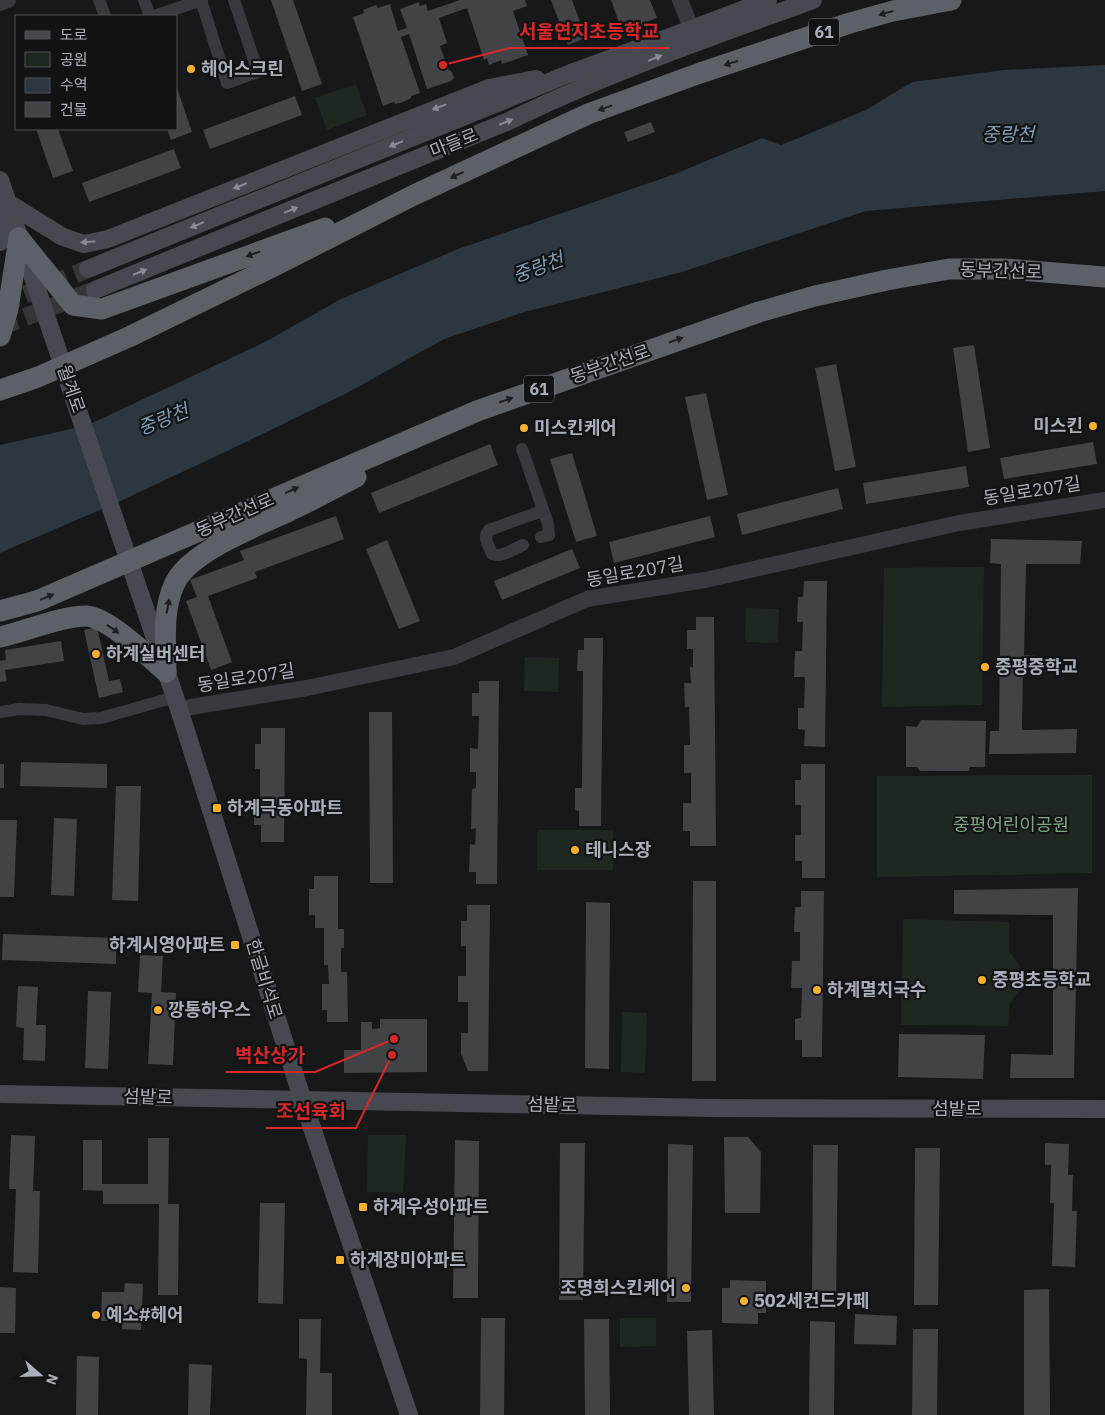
<svg xmlns="http://www.w3.org/2000/svg" width="1105" height="1415" font-family="'IBM Plex Sans','Noto Sans KR',sans-serif">
  <style>
    .green { fill: #1f2820 }
    .water { fill: #2d373f }
    .building { fill: #414347 }
    .lines { fill: none; stroke-linecap: round; stroke-linejoin: round }
    .secondary-tunnel { stroke: #34363a; stroke-width: 18; stroke-dasharray: 18 9; stroke-linecap: butt }
    .minor { stroke: #383a3f; stroke-width: 12 }
    .tertiary { stroke: #383a3f; stroke-width: 16 }
    .secondary { stroke: #46494f; stroke-width: 18 }
    .trunk { stroke: #5c6067; stroke-width: 21 }
    .oneway { fill: #1d1f21 }
    .oneway2 { fill: #868b95 }
    .poi-dot { fill: #fab02f; stroke: #121315; stroke-width: 2 }
    .labels { text-anchor: middle; stroke-width: 4.5; stroke-linejoin: round; paint-order: stroke }
    .shield { fill: #121315; stroke: #7c8088; stroke-width: 1 }
    .shield-label { font-size: 16px; font-weight: bold; fill: #a9afba }
    .poi-label { font-size: 18px; font-weight: bold; fill: #a9afba; stroke: #121315; text-anchor: start }
    .street-label { font-size: 18px; fill: #a9afba; stroke: #121315 }
    .park-label { font-size: 18px; fill: #7fa681; stroke: #121315 }
    .water-label { font-size: 19px; font-style: italic; fill: #7f9eb6; stroke: #121315 }
    .leader { fill: none; stroke: #d62828; stroke-width: 2 }
    .callout-dot { fill: #d62828; stroke: #121315; stroke-width: 2 }
    .callout-label { font-size: 19px; text-anchor: middle; font-weight: bold; fill: #d62828; stroke: #121315; stroke-width: 4.5; stroke-linejoin: round; paint-order: stroke }
  </style>
  <rect width="100%" height="100%" fill="#17181a"/>
  <!-- green -->
  <g class="green">
    <polygon points="356,84 367,115 327,130 315,98"/>
    <polygon points="984,567 982,705 882,707 884,568"/>
    <polygon points="746,608 779,609 778,643 745,642"/>
    <polygon points="525,657 559,658 558,692 524,691"/>
    <polygon points="1092,775 1092,873 877,877 877,776"/>
    <rect x="537" y="830" width="76" height="40"/>
    <polygon points="903,919 1009,922 1009,951 1020,966 1019,991 1010,1003 1008,1026 901,1025"/>
    <polygon points="622,1012 647,1013 645,1073 621,1072"/>
    <polygon points="368,1135 406,1135 403,1193 367,1192"/>
    <polygon points="620,1318 656,1318 656,1346 620,1347"/>
  </g>
  <!-- water -->
  <polygon class="water" points="1105,65 1105,191 866,211 682,272 521,313 444,339 347,393 223,453 116,503 0,553 0,445 88,425 263,343 341,299 458,249 675,174 762,138 781,145 866,110 912,82 1004,70"/>
  <!-- building -->
  <g class="building">
    <polygon points="271,0 293,0 322,84 302,91"/>
    <polygon points="460,0 525,0 527,6 513,11 528,55 502,64 501,60 489,65 487,58 484,60 467,8 439,18 447,43 440,46 448,69 452,72 454,78 451,81 427,89 409,34 401,37 420,93 411,96 411,98 403,102 395,104 394,102 383,106 353,17 364,13 363,10 376,5 378,8 390,4 398,31 407,28 400,9 419,2 420,6 426,4 428,11"/>
    <polygon points="551,0 572,0 586,38 568,45"/>
    <polygon points="611,0 650,0 657,18 622,31"/>
    <polygon points="177,88 192,132 171,140 167,129 176,129"/>
    <polygon points="295,96 302,115 210,149 203,130"/>
    <polygon points="651,122 655,132 628,142 624,132"/>
    <polygon points="36,129 58,129 73,171 53,178"/>
    <polygon points="174,149 181,168 89,202 82,183"/>
    <polygon points="974,345 990,448 968,452 953,348"/>
    <polygon points="836,364 856,467 835,471 815,368"/>
    <polygon points="706,393 728,495 707,500 685,397"/>
    <polygon points="1093,442 1097,464 1004,479 1000,458"/>
    <polygon points="490,444 498,465 379,513 371,493"/>
    <polygon points="572,453 597,536 576,542 550,459"/>
    <polygon points="966,466 969,487 866,504 863,483"/>
    <polygon points="838,488 843,509 742,535 737,514"/>
    <polygon points="336,516 344,539 255,572 257,578 208,596 232,662 211,670 186,601 197,597 190,580 244,560 240,551"/>
    <polygon points="710,516 715,537 614,563 609,542"/>
    <polygon points="991,539 1082,541 1080,564 1026,564 1024,655 1039,656 1038,668 1023,668 1022,730 1077,729 1076,753 989,754 990,731 999,731 1001,564 990,563"/>
    <polygon points="387,540 420,621 399,629 366,549"/>
    <polygon points="572,549 580,568 502,600 494,581"/>
    <polygon points="804,581 827,581 825,747 804,746 805,730 798,729 798,708 804,708 805,677 794,677 795,651 802,651 803,622 797,622 798,597 803,597"/>
    <polygon points="696,617 714,617 716,846 690,846 690,831 683,831 683,803 691,803 691,773 684,773 684,745 690,745 689,707 685,707 684,683 691,683 690,667 693,667 693,649 687,649 687,630 696,630"/>
    <polygon points="97,627 109,681 120,679 123,692 99,698 84,630"/>
    <polygon points="584,638 603,638 601,826 579,826 579,811 575,810 575,788 582,788 583,671 577,671 578,650 584,650"/>
    <polygon points="61,641 64,661 5,670 7,681 0,682 0,661 6,660 5,650"/>
    <polygon points="479,681 499,681 497,884 476,884 476,872 469,872 470,844 475,845 476,828 471,829 472,789 476,788 476,772 470,772 470,748 478,749 479,716 472,716 472,693 479,693"/>
    <polygon points="369,712 392,712 393,883 370,883"/>
    <polygon points="921,720 986,721 985,767 970,767 969,771 920,771 917,767 906,767 906,726 917,727"/>
    <polygon points="261,728 285,728 284,842 261,842 261,825 254,825 254,799 260,799 260,769 255,769 255,744 261,744"/>
    <polygon points="21,762 107,764 107,788 20,786"/>
    <rect x="0" y="764" width="4" height="24"/>
    <polygon points="801,764 825,764 825,878 802,878 802,861 795,861 795,835 801,835 801,805 795,805 795,780 801,780"/>
    <polygon points="116,786 141,786 138,901 112,900"/>
    <polygon points="54,818 77,819 74,896 51,895"/>
    <polygon points="0,820 17,820 14,897 0,897"/>
    <polygon points="314,876 338,876 338,929 344,929 344,948 341,948 341,972 347,972 348,1022 327,1022 327,1010 322,1010 322,984 329,984 328,965 324,965 324,928 315,928 315,915 309,915 309,889 314,889"/>
    <polygon points="693,881 716,881 716,1081 692,1081"/>
    <polygon points="1078,888 1074,1078 1010,1078 1011,1054 1053,1055 1053,915 954,914 954,890"/>
    <polygon points="801,891 824,891 822,1057 802,1057 802,1040 795,1040 795,1019 801,1018 802,988 791,988 792,961 800,961 800,932 794,932 795,907 801,907"/>
    <polygon points="586,902 610,903 609,1069 585,1068"/>
    <polygon points="467,905 490,905 488,1071 468,1071 461,1054 461,1033 468,1033 468,1002 458,1002 458,976 466,976 466,946 461,946 461,921 467,921"/>
    <polygon points="3,934 116,938 116,964 2,960"/>
    <polygon points="140,955 163,956 161,992 176,993 173,1065 148,1064 152,993 138,992"/>
    <polygon points="18,986 38,987 36,1025 46,1025 45,1061 23,1060 24,1028 16,1027"/>
    <polygon points="88,991 111,992 108,1069 85,1068"/>
    <polygon points="380,1019 427,1019 427,1072 344,1073 344,1050 361,1050 361,1022 372,1022 372,1029 380,1028"/>
    <polygon points="899,1034 985,1035 983,1079 898,1077"/>
    <polygon points="11,1135 35,1136 33,1191 40,1191 38,1273 13,1272 16,1189 9,1189"/>
    <polygon points="724,1137 748,1137 761,1152 760,1213 725,1213"/>
    <polygon points="148,1138 169,1138 168,1204 179,1204 178,1295 158,1295 159,1204 103,1204 103,1191 83,1190 83,1140 102,1140 102,1184 148,1184"/>
    <polygon points="455,1140 479,1141 478,1298 453,1298"/>
    <polygon points="560,1143 585,1143 583,1300 559,1300"/>
    <polygon points="1045,1143 1069,1144 1068,1175 1073,1175 1072,1211 1077,1211 1075,1267 1052,1266 1054,1203 1050,1203 1051,1165 1045,1165"/>
    <polygon points="668,1144 693,1145 691,1302 667,1302"/>
    <polygon points="813,1145 838,1145 836,1303 812,1303"/>
    <polygon points="915,1148 940,1148 938,1305 914,1305"/>
    <polygon points="260,1203 285,1203 283,1304 258,1303"/>
    <polygon points="730,1280 766,1281 766,1313 758,1313 758,1324 722,1323 722,1288 730,1288"/>
    <polygon points="125,1283 143,1284 141,1330 122,1329 122,1321 101,1321 102,1292 124,1292"/>
    <polygon points="0,1287 16,1288 15,1333 0,1333"/>
    <polygon points="1049,1289 1050,1415 1024,1415 1024,1290"/>
    <polygon points="855,1314 897,1316 896,1345 854,1344"/>
    <polygon points="481,1318 505,1318 504,1415 480,1415"/>
    <polygon points="299,1319 321,1319 320,1373 332,1373 332,1415 306,1415 307,1359 299,1358"/>
    <polygon points="584,1319 609,1319 610,1415 585,1415"/>
    <polygon points="810,1321 835,1322 834,1415 809,1415"/>
    <polygon points="913,1329 938,1329 937,1415 912,1415"/>
    <polygon points="712,1330 714,1415 689,1415 687,1331"/>
    <polygon points="77,1356 99,1357 98,1415 76,1415"/>
    <polygon points="189,1364 212,1365 210,1415 188,1415"/>
  </g>
  <g class="lines">
    <!-- secondary-tunnel -->
    <g class="secondary-tunnel">
      <polyline points="0,305 88,269"/>
      <polyline points="0,327 95,290"/>
    </g>
    <!-- minor -->
    <g class="minor">
      <polyline points="99,0 105,16"/>
      <polyline points="144,0 150,16"/>
      <polyline points="201,0 227,83 258,72 234,0"/>
      <polyline points="154,16 202,0"/>
      <polyline points="522,449 548,524 549,535 541,537"/>
      <path d="M523 545C513 549 502 558 492 554 489 546 482 537 489 530L542 511"/>
      <polyline points="0,712 19,709 46,710 83,719 101,718 175,697"/>
    </g>
    <!-- tertiary -->
    <g class="tertiary">
      <polyline points="680,0 696,40"/>
      <polyline points="0,3 8,0"/>
      <polyline points="179,709 307,688 454,657 587,599 705,580 959,523 1105,500"/>
    </g>
    <!-- secondary -->
    <g class="secondary">
      <polyline points="0,180 179,709 303,1101 409,1415"/>
      <polyline points="8,203 63,237 84,244 108,239 489,88 536,79"/>
      <polyline points="0,242 7,206"/>
      <polyline points="88,269 571,73 692,29 768,0"/>
      <path d="M95 290 509 121C607 73 711 37 813 0"/>
      <polyline points="0,1094 711,1108 1105,1109"/>
    </g>
    <!-- trunk -->
    <g class="trunk">
      <polyline points="19,238 73,305 102,309 325,228"/>
      <polyline points="0,336 8,309 19,238"/>
      <polyline points="0,390 38,377 131,336 270,268 414,195 588,114 700,73 850,23 893,11 951,0"/>
      <polyline points="0,611 37,601 477,411 759,312 815,296 887,280 949,269 1006,269 1105,277"/>
      <path d="M0 637C23 632 65 615 87 616 109 618 149 657 166 672"/>
      <path d="M166 672C166 643 162 612 174 585 188 551 259 526 291 510 313 500 334 488 356 477"/>
    </g>
  </g>
  <!-- one-way arrows -->
  <defs><path id="oneway-solid" d="M-6-.8H1V-3.2L6.5 0L1 3.2V.8H-6Z" transform="scale(1.25)"/></defs>
  <g class="oneway">
    <use href="#oneway-solid" transform="translate(886 13) rotate(164)"/>
    <use href="#oneway-solid" transform="translate(731 63) rotate(162)"/>
    <use href="#oneway-solid" transform="translate(605 108) rotate(160)"/>
    <use href="#oneway-solid" transform="translate(457 175) rotate(155)"/>
    <use href="#oneway-solid" transform="translate(253 254) rotate(160)"/>
    <use href="#oneway-solid" transform="translate(676 340) rotate(-19)"/>
    <use href="#oneway-solid" transform="translate(506 400) rotate(-19)"/>
    <use href="#oneway-solid" transform="translate(292 490) rotate(-24)"/>
    <use href="#oneway-solid" transform="translate(47 597) rotate(-23)"/>
    <use href="#oneway-solid" transform="translate(168 606) rotate(-80)"/>
    <use href="#oneway-solid" transform="translate(113 629) rotate(34)"/>
  </g>
  <g class="oneway2">
    <use href="#oneway-solid" transform="translate(655 58) rotate(-22)"/>
    <use href="#oneway-solid" transform="translate(439 107) rotate(159)"/>
    <use href="#oneway-solid" transform="translate(506 122) rotate(-23)"/>
    <use href="#oneway-solid" transform="translate(396 144) rotate(158)"/>
    <use href="#oneway-solid" transform="translate(240 186) rotate(158)"/>
    <use href="#oneway-solid" transform="translate(291 210) rotate(-22)"/>
    <use href="#oneway-solid" transform="translate(197 225) rotate(158)"/>
    <use href="#oneway-solid" transform="translate(88 242) rotate(177)"/>
    <use href="#oneway-solid" transform="translate(140 272) rotate(-22)"/>
  </g>
  <!-- markers -->
  <g class="poi-dot">
    <circle cx="191" cy="69" r="5"/>
    <circle cx="1093" cy="426" r="5"/>
    <circle cx="524" cy="428" r="5"/>
    <circle cx="96" cy="654" r="5"/>
    <circle cx="985" cy="667" r="5"/>
    <rect x="212" y="803" width="10" height="10" rx="2.5"/>
    <circle cx="575" cy="850" r="5"/>
    <rect x="230" y="940" width="10" height="10" rx="2.5"/>
    <circle cx="982" cy="980" r="5"/>
    <circle cx="817" cy="990" r="5"/>
    <circle cx="158" cy="1010" r="5"/>
    <rect x="358" y="1202" width="10" height="10" rx="2.5"/>
    <rect x="335" y="1255" width="10" height="10" rx="2.5"/>
    <circle cx="686" cy="1288" r="5"/>
    <circle cx="744" cy="1301" r="5"/>
    <circle cx="96" cy="1315" r="5"/>
  </g>
  <g class="labels">
    <!-- shield labels -->
    <g class="shield">
      <rect x="809" y="18.5" width="30" height="27" rx="4"/>
      <rect x="524" y="375.5" width="30" height="27" rx="4"/>
    </g>
    <g class="shield-label">
      <text x="824" y="38">61</text>
      <text x="539" y="395">61</text>
    </g>
    <!-- poi labels -->
    <g class="poi-label">
      <text x="201" y="75">헤어스크린</text>
      <text x="1083" y="432" text-anchor="end">미스킨</text>
      <text x="534" y="434">미스킨케어</text>
      <text x="106" y="660">하계실버센터</text>
      <text x="995" y="673">중평중학교</text>
      <text x="227" y="814">하계극동아파트</text>
      <text x="585" y="856">테니스장</text>
      <text x="225" y="951" text-anchor="end">하계시영아파트</text>
      <text x="992" y="986">중평초등학교</text>
      <text x="827" y="996">하계멸치국수</text>
      <text x="168" y="1016">깡통하우스</text>
      <text x="373" y="1213">하계우성아파트</text>
      <text x="350" y="1266">하계장미아파트</text>
      <text x="676" y="1294" text-anchor="end">조명희스킨케어</text>
      <text x="754" y="1307">502세컨드카페</text>
      <text x="106" y="1321">예소#헤어</text>
    </g>
    <!-- street labels -->
    <g class="street-label">
      <text transform="translate(454 143) rotate(-22)" y="6">마들로</text>
      <text transform="translate(1001 271) rotate(2)" y="6">동부간선로</text>
      <text transform="translate(610 364) rotate(-19)" y="6">동부간선로</text>
      <text transform="translate(71 389) rotate(71)" y="6">월계로</text>
      <text transform="translate(1032 491) rotate(-9)" y="6">동일로207길</text>
      <text transform="translate(235 515) rotate(-24)" y="6">동부간선로</text>
      <text transform="translate(635 572) rotate(-10)" y="6">동일로207길</text>
      <text transform="translate(246 678) rotate(-9)" y="6">동일로207길</text>
      <text transform="translate(264 979) rotate(73)" y="6">한글비석로</text>
      <text transform="translate(148 1097) rotate(2)" y="6">섬밭로</text>
      <text transform="translate(552 1105) rotate(1)" y="6">섬밭로</text>
      <text x="957" y="1115">섬밭로</text>
    </g>
    <!-- park labels -->
    <g class="park-label">
      <text x="1011" y="831">중평어린이공원</text>
    </g>
    <!-- water labels -->
    <g class="water-label">
      <text x="1008" y="141">중랑천</text>
      <text transform="translate(538 267) rotate(-20)" y="7">중랑천</text>
      <text transform="translate(163 419) rotate(-22)" y="7">중랑천</text>
    </g>
  </g>
  <!-- callouts -->
  <path class="leader" d="M443 65L510 48H669M394 1039L315 1072H226M392 1055L356 1128H266"/>
  <g class="callout-dot">
    <circle cx="443" cy="65" r="5"/>
    <circle cx="394" cy="1039" r="5"/>
    <circle cx="392" cy="1055" r="5"/>
  </g>
  <g class="callout-label">
    <text x="589" y="38">서울연지초등학교</text>
    <text x="270" y="1062">벽산상가</text>
    <text x="311" y="1118">조선육회</text>
  </g>
  <!-- legend -->
  <rect x="15" y="15" width="162" height="115" fill="#121315" stroke="#4e5157"/>
  <rect x="25" y="31" width="25" height="8" fill="#46494f" stroke="#4e5157"/>
  <text x="60" y="40" font-size="15" fill="#a9afba">도로</text>
  <rect x="25" y="52" width="25" height="15" fill="#1f2820" stroke="#4e5157"/>
  <text x="60" y="65" font-size="15" fill="#a9afba">공원</text>
  <rect x="25" y="78" width="25" height="15" fill="#2d373f" stroke="#4e5157"/>
  <text x="60" y="90" font-size="15" fill="#a9afba">수역</text>
  <rect x="25" y="102" width="25" height="15" fill="#414347" stroke="#4e5157"/>
  <text x="60" y="115" font-size="15" fill="#a9afba">건물</text>
  <!-- north arrow -->
  <g transform="translate(40 1375) rotate(110)" stroke="#121315" stroke-width="4" paint-order="stroke">
  <path d="M0-4L9 19L0 12L-9 19Z" fill="#a9afba"/>
  <text y="-8" font-size="14" font-weight="bold" text-anchor="middle" fill="#a9afba">N</text>
  </g>
</svg>
